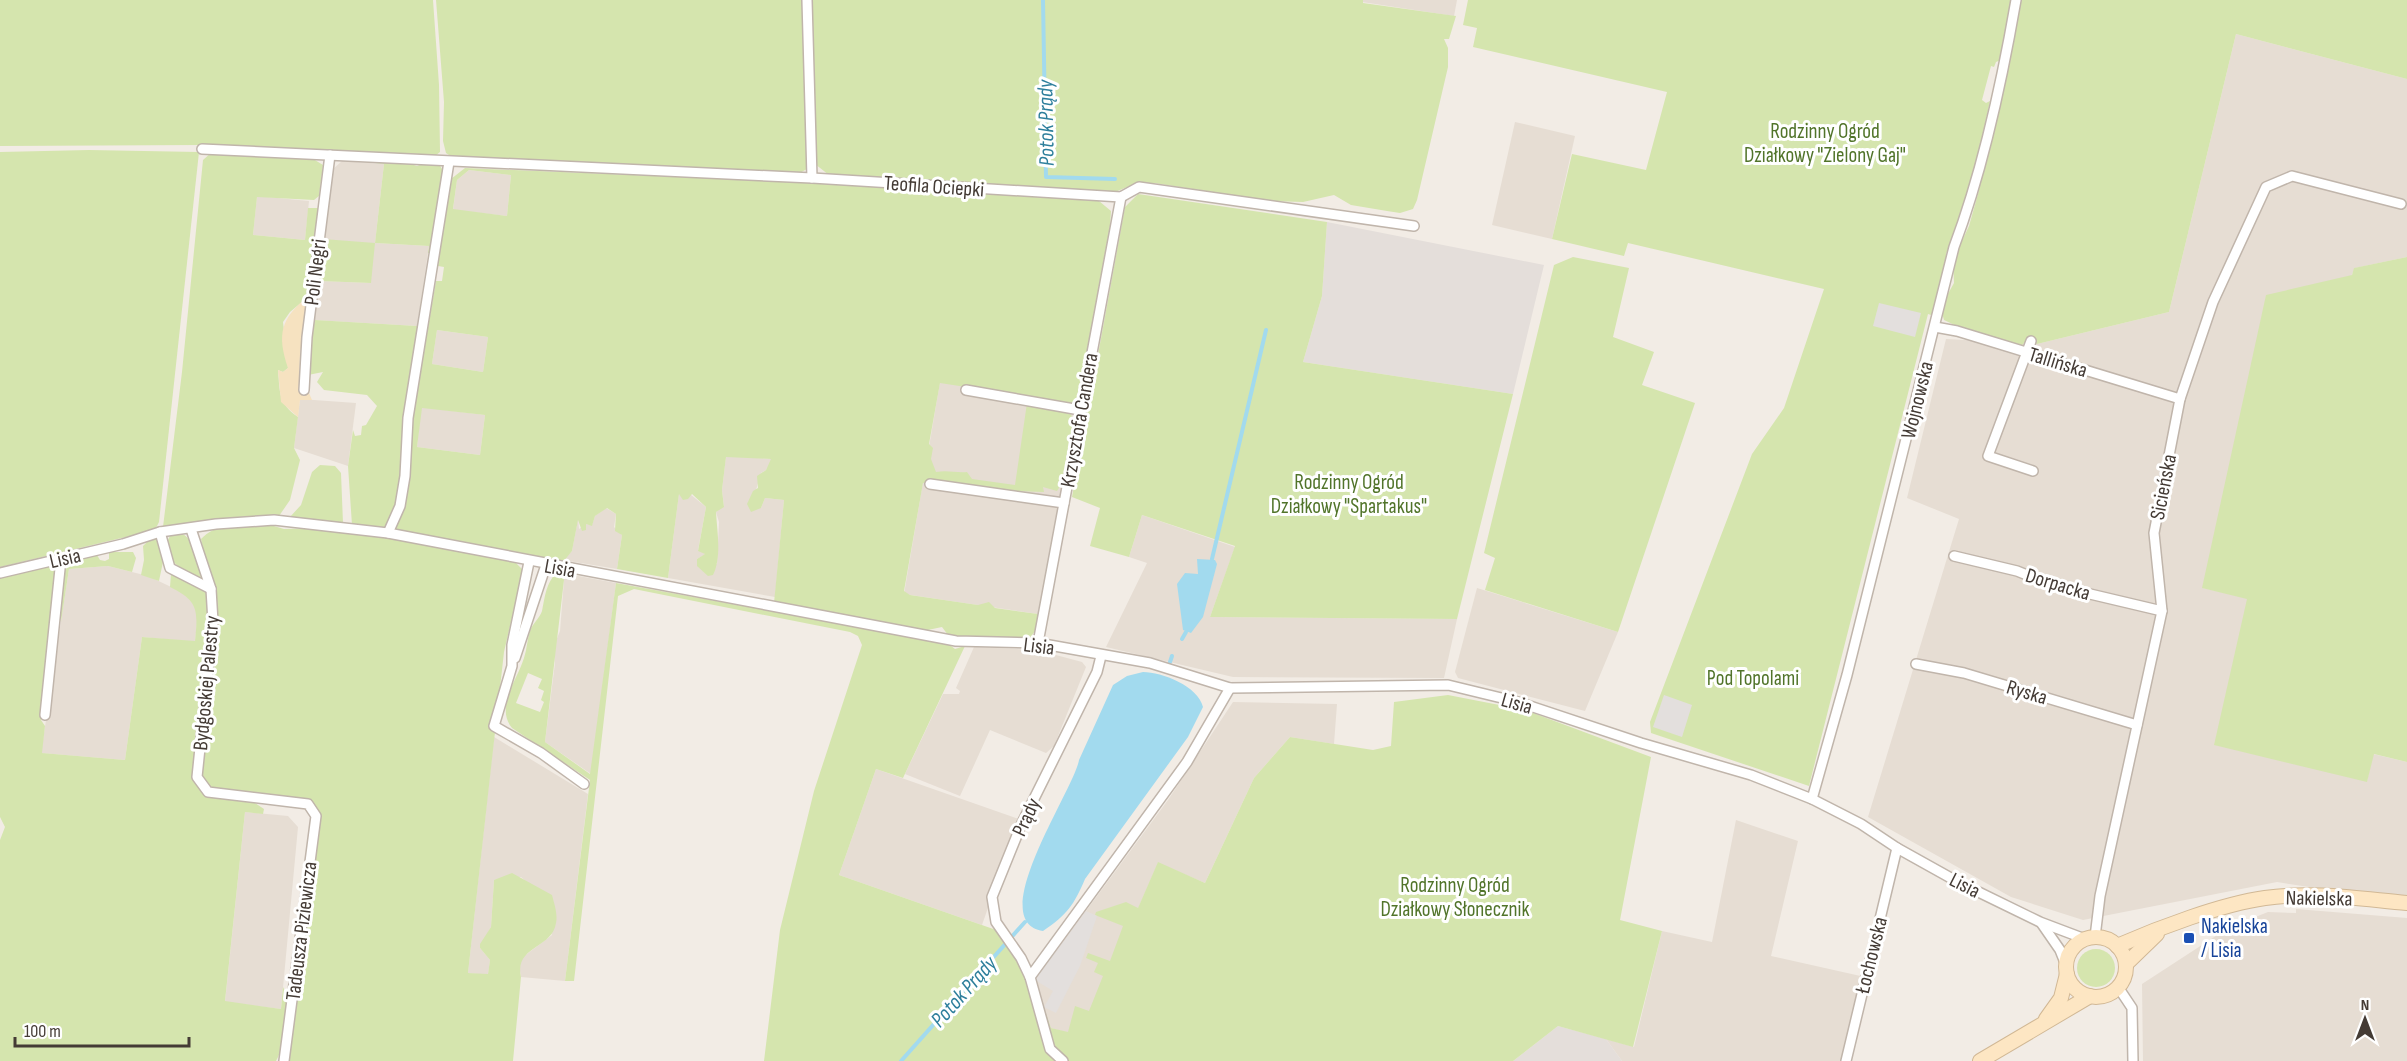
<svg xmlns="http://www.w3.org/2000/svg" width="2407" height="1061" font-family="'Sofia Sans Condensed',sans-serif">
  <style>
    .residential { fill: #e6ddd3 }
    .industrial { fill: #e4deda }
    .green { fill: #d5e5ae; fill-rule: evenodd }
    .sand { fill: #f6e2c0 }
    .parking { fill: #e3dfdd }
    .water { fill: #a2daee }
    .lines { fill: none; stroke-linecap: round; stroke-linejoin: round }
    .stream { stroke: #a2daee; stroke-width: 4 }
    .minor-casing { stroke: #c0b5ab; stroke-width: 12 }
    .secondary-casing { stroke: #d1b895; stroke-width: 16 }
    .minor { stroke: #fff; stroke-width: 9 }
    .secondary { stroke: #fde6c3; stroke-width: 14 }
    .transit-dot { fill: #1a4fb4; stroke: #fff; stroke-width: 2 }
    .labels { text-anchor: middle; stroke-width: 6; stroke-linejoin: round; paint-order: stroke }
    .park-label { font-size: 21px; fill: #51742a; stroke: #fff }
    .street-label { font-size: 21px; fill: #443b35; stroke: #fff }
    .transit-label { font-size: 21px; fill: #164399; stroke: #fff; text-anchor: start }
    .water-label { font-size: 22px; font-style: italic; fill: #2e7f9c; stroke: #fff }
  </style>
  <rect width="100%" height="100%" fill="#f2ece5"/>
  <!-- residential -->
  <g class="residential">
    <polygon points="1363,0 1457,0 1454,16 1362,2"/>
    <polygon points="2236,34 2407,79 2407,257 2355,268 2203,588 2247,598 2367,781 2373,754 2407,762 2407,902 2277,882 2083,920 2011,897 1868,817 1959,519 1907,498 1946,339 2037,344 2169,312"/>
    <polygon points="1515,122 1575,136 1552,239 1492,225"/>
    <polygon points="342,161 384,164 375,243 429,246 417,326 314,320 319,281 371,283 323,239 331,171"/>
    <polygon points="469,170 511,175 507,216 453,210 457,180"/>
    <polygon points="257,196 309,201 305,240 253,235"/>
    <polygon points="437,330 488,337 483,372 432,364"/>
    <polygon points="940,382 1077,404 1038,614 904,594"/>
    <polygon points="300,399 356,403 348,466 294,448"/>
    <polygon points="421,407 485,415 480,455 417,447"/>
    <polygon points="726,456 772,459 766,470 761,473 756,490 761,508 765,498 784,500 775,597 668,578 680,486 706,507 698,550 706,554 697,559 697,566 717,564 719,522 716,512 724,506 722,490"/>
    <polygon points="606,508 616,514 614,527 622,535 617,569 563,560 572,551 578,519 579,529 586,524 592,525 595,516"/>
    <polygon points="1142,515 1235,547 1210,617 1457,619 1444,678 1233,677 1106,647 1147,563 1129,557"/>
    <polygon points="108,566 148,576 188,595 198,613 195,642 142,637 125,760 41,753 69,569"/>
    <polygon points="562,573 616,583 591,774 545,742 555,663 554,646 560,631 564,580"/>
    <polygon points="1477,588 1618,632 1585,711 1458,678 1455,672"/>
    <polygon points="974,647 1037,650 1082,662 1086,667 1054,746 1046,753 990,730 960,796 905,774 943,694 959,694 960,691 956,688"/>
    <polygon points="1233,702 1337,704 1334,744 1290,737 1254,778 1205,883 1158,863 1088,1023 1072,1034 1051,1028 1044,1014 1035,980 1168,800"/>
    <polygon points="494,737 588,794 565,981 521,977 519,964 523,957 552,935 531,886 521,877 494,880 491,927 480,948 490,960 488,975 468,973"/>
    <polygon points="876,769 1019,819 982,925 839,875"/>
    <polygon points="245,812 288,816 298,827 281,1009 225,1002"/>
    <polygon points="1736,820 1798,841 1771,956 1865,977 1846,1061 1622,1061 1606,1039 1634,1047 1662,931 1712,942"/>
    <polygon points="2296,909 2407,918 2407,1061 2143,1061 2142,984 2228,928 2268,912 2296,913"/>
  </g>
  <!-- industrial -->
  <g class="industrial">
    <polygon points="1327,222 1544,265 1513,394 1303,362 1322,296"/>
    <polygon points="1558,1026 1606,1039 1622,1061 1513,1061"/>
  </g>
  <!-- green -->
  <g class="green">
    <polygon points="0,0 433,0 439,85 440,152 435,156 202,145 0,146"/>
    <polygon points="436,0 804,0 807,169 796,175 452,157 446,153 443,141 444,102"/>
    <polygon points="810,0 1363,0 1363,3 1456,16 1449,39 1444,39 1448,48 1448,67 1417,200 1413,209 1400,213 1387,211 1351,205 1334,195 1303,202 1271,201 1154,183 1137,183 1115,192 829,175 815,164"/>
    <path d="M1468 0H2013L2003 59 1996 62 1994 67 1991 66 1982 100 1986 103 1990 101 1971 187 1946 254 1948 260 1944 262C1946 279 1936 298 1934 316L1928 314 1809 786 1651 733 1650 722 1752 454 1784 408 1824 289 1628 243 1624 256 1552 239 1572 154 1646 170 1667 92 1473 47 1477 28 1463 25Z"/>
    <polygon points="2019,0 2407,0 2407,79 2236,34 2169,312 2037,344 2026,341 2021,346 1963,329 1944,320 1942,313 1944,301 1954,283 1953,260 1969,226 1978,194 2014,35"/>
    <polygon points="89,150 199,152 159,522 155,530 0,567 0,152"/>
    <path d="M212 152 310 157 323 165 319 196 314 200 257 197 253 235 305 240 308 208H318L309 296 290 312 283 322 288 368 283 372 278 370C280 393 278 403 298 417L294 448 300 460 290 500 279 516 236 517 163 527 182 372 203 160Z"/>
    <polygon points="368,160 404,162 417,166 424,163 439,164 445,174 433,253 428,253 429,246 375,243 371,283 319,281 323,239 375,243 384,164 364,162"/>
    <path d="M465 168 798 182 1099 201 1111 211 1110 226 1077 404 940 383 929 444 933 448 931 459 936 472C948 470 956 473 967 472L972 479 1015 485 1027 403 1070 413 1074 420 1064 480 1057 491 1043 487 1044 492 1014 491 943 481 923 483 904 591 910 595 978 605 989 602 995 608 1038 614 1035 631 1029 639 971 638 948 635 942 627 923 631 774 603 784 500 765 498 761 508 751 512 747 504 753 491 758 488 757 476 766 470 771 459 726 457 722 490 724 507 716 512C717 531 722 557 713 575L708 576 697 566V559L705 554 698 551 706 507 692 494 688 499 683 500 679 494 668 578 617 569 622 535 615 531 616 514 607 508 595 516 592 526 586 524V530L582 531 578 520 572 551 563 562H517L508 555 393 531 404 503 413 415 436 281H442L444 267 438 266 448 188 451 179ZM469 170 511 175 507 216 453 209 457 180ZM437 330 488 337 483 372 432 364ZM422 408 485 415 480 455 417 447Z"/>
    <polygon points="1138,194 1327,222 1322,296 1303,362 1513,394 1457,619 1210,617 1235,546 1142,515 1129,557 1090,546 1100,508 1072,497 1125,207"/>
    <polygon points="1573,257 1629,268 1613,337 1654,352 1642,385 1695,403 1618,632 1485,590 1495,558 1484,553 1554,265"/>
    <polygon points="2407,257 2407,762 2374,754 2367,782 2214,745 2247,599 2202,588 2266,295 2352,275 2354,268"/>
    <path d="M315 313V320L417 326 420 319C416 351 405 514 384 528L352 525 348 466 353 430 355 436 361 435 362 426 366 425 377 406 367 395 324 390 317 382 323 372 308 375Z"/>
    <polygon points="320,465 335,466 341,473 343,523 336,524 290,517 301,505 312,472"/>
    <path d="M267 524 284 529 317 528 405 540 516 563 523 570 504 652 468 973 488 974 490 960 480 948V944L491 927 494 880 512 873 552 895C554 903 558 914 556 923 552 949 514 946 521 977L513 1061H286L309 905 318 817 314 804C285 793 233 802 211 787 202 781 202 772 201 762L217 610 201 539C218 521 244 525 267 524Z"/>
    <path d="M182 534C197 540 198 567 202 581 187 572 156 558 170 536Z"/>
    <polygon points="150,539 158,539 164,557 159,581 141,575 144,560 143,546"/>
    <path d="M109 552H133L136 558 132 572 108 566 69 569 61 622C58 604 61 576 70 559L97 555 100 560 105 561 109 559Z"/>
    <path d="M50 565 56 569 41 701V720L45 726 42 753 125 760 142 637 195 641C198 611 199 601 170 587L171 574 206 591C215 650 200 721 194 780L204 795 255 803 264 809 263 814 245 812 225 1001 281 1009 283 987C293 1006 286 1043 276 1061H0V840L5 827 0 817V577Z"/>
    <path d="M557 572 562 573 564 580 545 742 590 774 616 583 947 643 955 649 965 646 903 778 876 769 839 875 999 931 1042 1002 1051 1028 1068 1032 1075 1006 1089 1011 1103 976 1094 972 1098 963 1086 958 1088 953 1110 961 1123 926 1095 915 1096 912 1126 902 1138 908 1158 862 1205 883 1254 778 1290 737 1373 750 1391 746 1394 702 1448 695 1525 710 1651 757 1620 920 1662 931 1633 1047 1558 1026 1513 1061H1067L1057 1053 1039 1020 1061 1061H764L780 930 814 791 862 645 858 636 850 632 634 589 618 596 574 981H565L590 780 512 728C507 722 505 715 506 706 508 689 519 674 524 658 527 649 527 640 530 631 532 624 540 618 542 611 545 596 546 583 557 572ZM528 673 542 679 538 688 544 691 541 700 544 702 540 712 516 703Z"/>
    <circle cx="2096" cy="968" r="19"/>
  </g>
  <!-- sand -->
  <path class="sand" d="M309 296 300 355 299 393H309L312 400H300L298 417 281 402 278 370 283 372 288 368C277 335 280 318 309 296Z"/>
  <!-- parking -->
  <g class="parking">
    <polygon points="1879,303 1921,313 1915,337 1873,326"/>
    <polygon points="1664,695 1692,705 1682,737 1653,727"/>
    <polygon points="1086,911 1097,916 1080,966 1056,1013 1044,1007 1053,991 1035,980"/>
  </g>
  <!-- water -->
  <g class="water">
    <polygon points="1197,559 1215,560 1217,564 1203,617 1191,633 1183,630 1177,584 1185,573 1198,574"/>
    <path d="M1143 672C1162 672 1198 686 1203 707L1188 737 1085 879C1074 905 1067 915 1043 931 983 922 1074 790 1079 760L1113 685 1127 676Z"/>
  </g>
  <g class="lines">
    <!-- stream -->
    <g class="stream">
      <polyline points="1043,0 1046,177 1115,179"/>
      <polyline points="1212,559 1266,330"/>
      <polyline points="1182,639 1186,632"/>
      <polyline points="1170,662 1172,656"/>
      <polyline points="901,1061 1025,922"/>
    </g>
    <defs>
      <g id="minor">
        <polyline points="807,0 812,178"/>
        <polyline points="202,149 812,178 1121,197 1139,187 1414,226"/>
        <polyline points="1935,327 1957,331 2180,399"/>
        <polyline points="2031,341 1988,456 2033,471"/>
        <polyline points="304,390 307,337 330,155"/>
        <polyline points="966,390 1080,410"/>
        <polyline points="930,484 1064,503"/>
        <polyline points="191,529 211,589 213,622 197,777 208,792 308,804 316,816 284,1061"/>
        <polyline points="160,532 170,568 211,589"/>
        <polyline points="388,533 400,506 405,476 408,418 449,162"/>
        <polyline points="1954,556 2017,571 2052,585 2162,611"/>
        <polyline points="529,562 512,645 512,666 494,726 541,753 584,784"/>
        <polyline points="0,573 123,544 160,532 216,524 274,520 388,533 956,641 1038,643 1150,663 1230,688 1448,685 1518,702 1641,743 1751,775 1812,799 1861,824 1897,848 1958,882 2040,922 2085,939"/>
        <polyline points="1038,643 1121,197"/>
        <polyline points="515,658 546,565"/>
        <polyline points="1916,664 1964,673 2137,725"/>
        <polyline points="45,715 61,559"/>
        <path d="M1812 799 1847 675 1954 247C1983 170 2002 81 2016 0"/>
        <polyline points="2042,924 2060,950 2066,965"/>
        <polyline points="2095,937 2100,896 2162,611 2154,533 2180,399 2213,302 2266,187 2292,176 2401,204"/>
        <polyline points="1030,977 1021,958 996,922 992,897 1022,823 1097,672 1101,656"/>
        <polyline points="2118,987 2132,1008 2133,1061"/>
        <polyline points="1063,1061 1050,1049 1030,977 1187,762 1230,688"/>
        <polyline points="1846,1061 1897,848"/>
      </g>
      <g id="secondary">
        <circle cx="2096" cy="967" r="30"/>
        <path d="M2117 946C2158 928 2222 904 2265 898 2312 891 2361 899 2407 903"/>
        <polyline points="2126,964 2157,934"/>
        <polyline points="2046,1019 2061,998 2067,974"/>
        <polyline points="1980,1061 2090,996"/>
      </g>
    </defs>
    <!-- minor casing -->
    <use href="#minor" class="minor-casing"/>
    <!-- secondary casing -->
    <use href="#secondary" class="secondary-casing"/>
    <!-- minor -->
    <use href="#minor" class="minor"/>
    <!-- secondary -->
    <use href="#secondary" class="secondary"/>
  </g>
  <!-- markers -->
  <rect class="transit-dot" x="2183" y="932" width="12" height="12" rx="3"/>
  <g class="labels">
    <!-- park labels -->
    <g class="park-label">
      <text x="1825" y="138">Rodzinny Ogród<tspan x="1825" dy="24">Działkowy "Zielony Gaj"</tspan></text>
      <text x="1349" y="489">Rodzinny Ogród<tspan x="1349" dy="24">Działkowy "Spartakus"</tspan></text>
      <text x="1753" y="685">Pod Topolami</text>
      <text x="1455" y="892">Rodzinny Ogród<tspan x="1455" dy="24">Działkowy Słonecznik</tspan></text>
    </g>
    <!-- street labels -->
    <g class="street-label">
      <text transform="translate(934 186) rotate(4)" y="7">Teofila Ociepki</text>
      <text transform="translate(315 272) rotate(-83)" y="7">Poli Negri</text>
      <text transform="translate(2058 362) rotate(17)" y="7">Tallińska</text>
      <text transform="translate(1917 400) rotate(-76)" y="7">Wojnowska</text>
      <text transform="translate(1079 420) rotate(-80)" y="7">Krzysztofa Candera</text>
      <text transform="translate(2163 487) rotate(-79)" y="7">Sicieńska</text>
      <text transform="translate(65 558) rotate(-13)" y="7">Lisia</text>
      <text transform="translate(560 568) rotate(10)" y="7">Lisia</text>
      <text transform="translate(2058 584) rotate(17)" y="7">Dorpacka</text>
      <text transform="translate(1039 646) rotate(7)" y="7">Lisia</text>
      <text transform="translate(206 683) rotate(-85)" y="7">Bydgoskiej Palestry</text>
      <text transform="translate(2027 692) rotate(17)" y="7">Ryska</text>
      <text transform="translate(1517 703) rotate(16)" y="7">Lisia</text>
      <text transform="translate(1026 817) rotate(-65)" y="7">Prądy</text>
      <text transform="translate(1965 885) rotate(27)" y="7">Lisia</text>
      <text transform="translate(2319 898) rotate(1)" y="7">Nakielska</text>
      <text transform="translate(301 931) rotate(-83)" y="7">Tadeusza Piziewicza</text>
      <text transform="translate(1871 955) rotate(-76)" y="7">Łochowska</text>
    </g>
    <!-- transit labels -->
    <g class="transit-label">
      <text x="2201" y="933">Nakielska<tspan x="2201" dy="24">/ Lisia</tspan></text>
    </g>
    <!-- water labels -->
    <g class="water-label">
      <text transform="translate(1045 123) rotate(-91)" y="8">Potok Prądy</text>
      <text transform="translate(963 991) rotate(-48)" y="8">Potok Prądy</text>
    </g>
  </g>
  <!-- north arrow -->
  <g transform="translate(2365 1019)" stroke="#ffffff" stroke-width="4.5" paint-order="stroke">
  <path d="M0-4.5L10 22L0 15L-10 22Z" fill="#443b35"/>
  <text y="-9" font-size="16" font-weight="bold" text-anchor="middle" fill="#443b35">N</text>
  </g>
  <!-- scale -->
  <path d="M15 1037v9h174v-9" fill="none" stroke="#443b35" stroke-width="3"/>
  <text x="24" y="1037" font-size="18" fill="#443b35" stroke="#ffffff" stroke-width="4.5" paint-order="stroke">100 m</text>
</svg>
